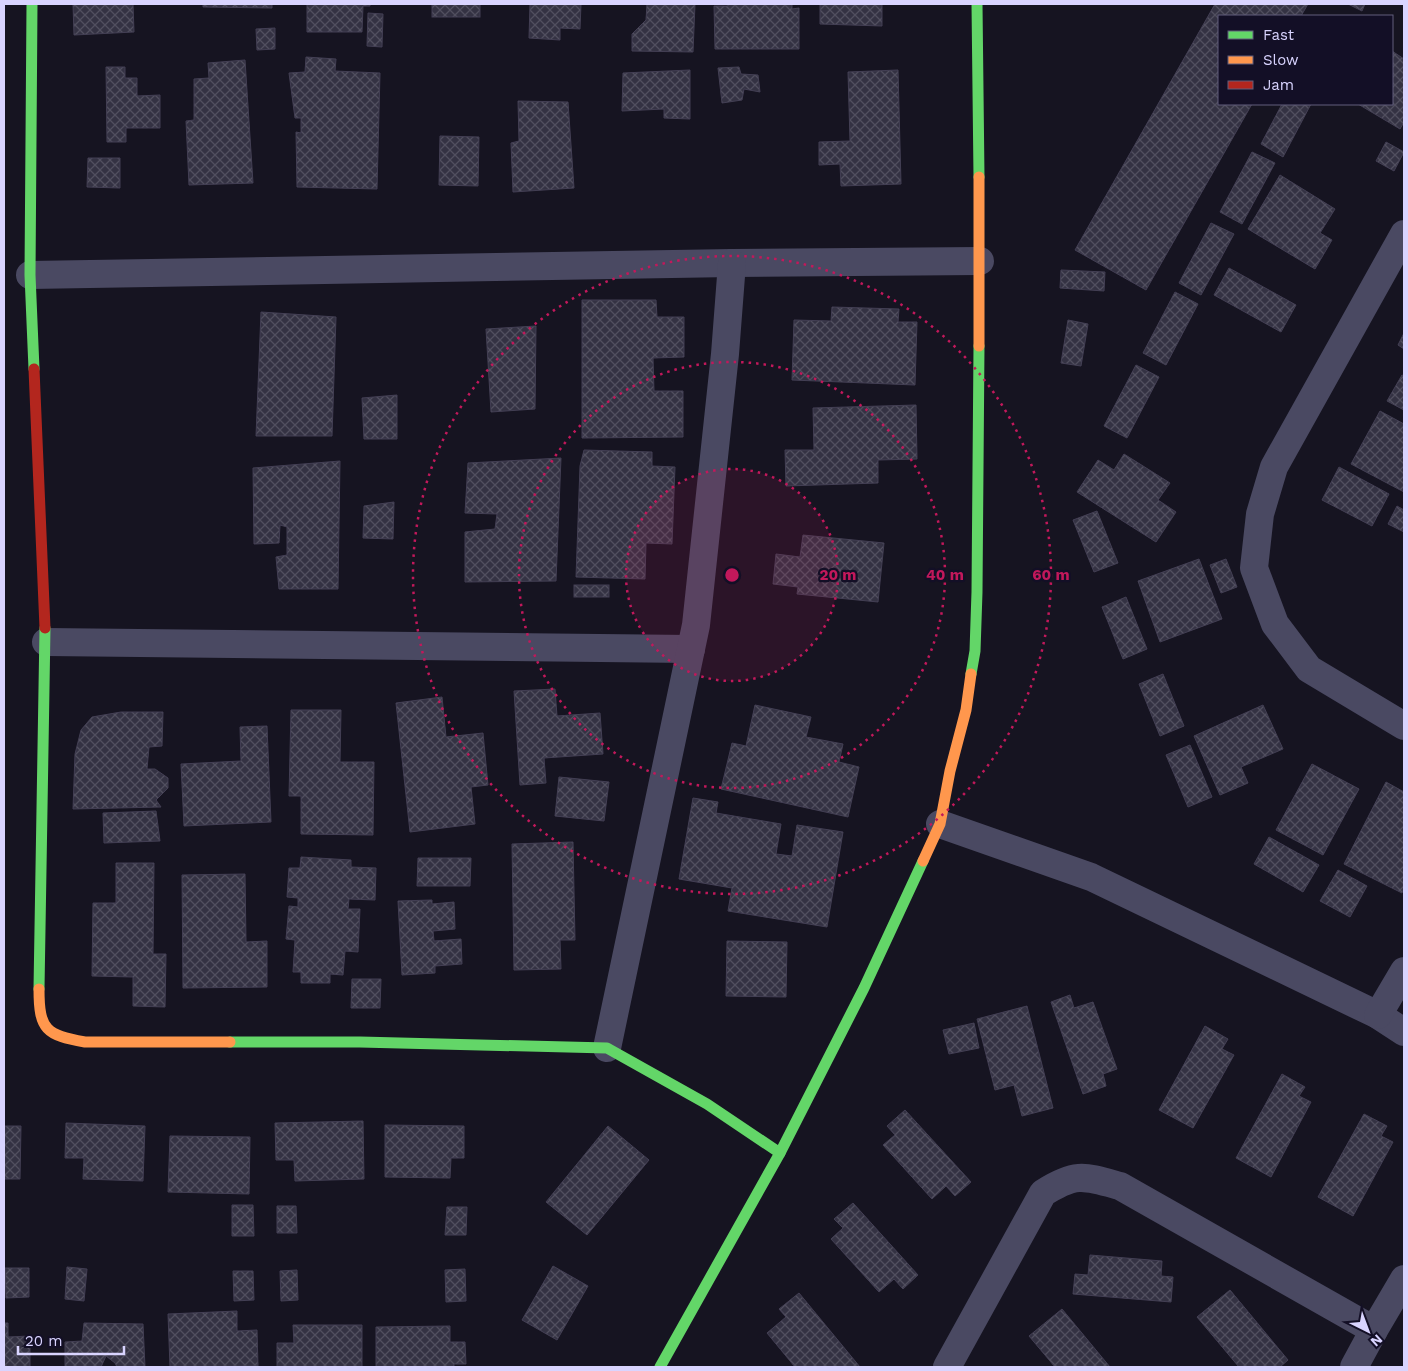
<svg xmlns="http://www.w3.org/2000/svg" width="1408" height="1371" font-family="'Work Sans',sans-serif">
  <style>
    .building { fill: url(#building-cross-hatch); stroke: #433f54 }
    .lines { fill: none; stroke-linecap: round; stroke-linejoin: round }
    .street { stroke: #4a4962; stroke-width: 28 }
    .fast { stroke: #63d668; stroke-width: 11 }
    .slow { stroke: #ff974d; stroke-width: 11 }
    .jam { stroke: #b3261e; stroke-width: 11 }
    .ring { fill: none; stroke: #c2185b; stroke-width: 2.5; stroke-dasharray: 2.5 5 }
    .centre { fill: #c2185b; stroke: #130f26; stroke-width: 2.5 }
    .ring-label { font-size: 15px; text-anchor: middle; font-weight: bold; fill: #c2185b; stroke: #130f26; stroke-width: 4.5; stroke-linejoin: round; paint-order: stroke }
  </style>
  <defs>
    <pattern id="building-cross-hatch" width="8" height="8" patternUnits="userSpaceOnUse" patternTransform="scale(1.25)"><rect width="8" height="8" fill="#343243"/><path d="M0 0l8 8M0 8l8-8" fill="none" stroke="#514f5f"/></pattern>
  </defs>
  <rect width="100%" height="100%" fill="#161421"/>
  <!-- building -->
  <g class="building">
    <polygon points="73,4 133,4 134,32 74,35"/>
    <polygon points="203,4 272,4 272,8 203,7"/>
    <polygon points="307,4 370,4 370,6 363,6 362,32 307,32"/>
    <rect x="432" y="4" width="48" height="13"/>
    <polygon points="530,4 581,4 580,29 560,28 560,40 529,38"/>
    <polygon points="647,4 695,4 693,52 632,51 632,34 646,20"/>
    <polygon points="728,4 792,4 792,9 799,8 799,49 715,49 714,6 728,6"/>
    <polygon points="820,4 882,4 882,26 820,24"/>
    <polygon points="1215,4 1308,4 1301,16 1219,16 1219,104 1252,104 1146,290 1075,250"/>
    <polygon points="1348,4 1365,4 1362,11"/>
    <polygon points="368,13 383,14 382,47 367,46"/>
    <polygon points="275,28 275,49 257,50 256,29"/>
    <polygon points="1392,51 1404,59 1404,122 1400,129 1358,104 1392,104"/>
    <polygon points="306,57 336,59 335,71 380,73 377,189 297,187 296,132 301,133 301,118 295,118 289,73 305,72"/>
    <polygon points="245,60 253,183 189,185 186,121 194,120 194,79 209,78 208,63"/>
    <polygon points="106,67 125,67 125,78 137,78 137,96 160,95 160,128 126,128 126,142 107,142"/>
    <polygon points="739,67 741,74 758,75 760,92 744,89 742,100 722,103 718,68"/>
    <polygon points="690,70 690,119 664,118 664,109 622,111 623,73"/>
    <polygon points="898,70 901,184 841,186 840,164 819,165 819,142 850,141 848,72"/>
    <polygon points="518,101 568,102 574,188 513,192 511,143 519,141"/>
    <polygon points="1282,104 1311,104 1283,157 1261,144"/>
    <polygon points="440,136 479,137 478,186 439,185"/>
    <polygon points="1386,142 1404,152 1394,171 1376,161"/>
    <polygon points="1252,152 1275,163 1242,224 1220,212"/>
    <polygon points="88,158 120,158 120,188 87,187"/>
    <polygon points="1280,175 1335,209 1320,233 1332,240 1315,269 1248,229"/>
    <polygon points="1211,223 1234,234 1201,295 1179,283"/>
    <polygon points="1229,268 1296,305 1281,332 1214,295"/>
    <polygon points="1061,270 1105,272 1104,291 1060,288"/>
    <polygon points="1175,292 1198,304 1166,365 1143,353"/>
    <polygon points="582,300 656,300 657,317 684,317 684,357 653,358 654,391 683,391 683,437 582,438"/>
    <polygon points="832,307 899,309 898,322 917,322 915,385 792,380 794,320 831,321"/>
    <polygon points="261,312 336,317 332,436 256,436"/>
    <polygon points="1068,320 1088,324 1081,366 1061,363"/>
    <polygon points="536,326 535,409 491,412 486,329"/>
    <polygon points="1404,333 1404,349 1398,345"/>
    <polygon points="1136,365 1159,377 1127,438 1104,426"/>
    <polygon points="1402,375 1404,376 1404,410 1387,401"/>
    <polygon points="397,395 397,439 364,439 362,398"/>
    <polygon points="916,405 917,459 878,460 878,483 786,486 785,450 814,450 813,408"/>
    <polygon points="1380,411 1404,424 1404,492 1351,464"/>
    <polygon points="584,450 652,452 652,466 675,467 672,544 646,543 645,579 576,577 580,466"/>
    <polygon points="1124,454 1170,483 1158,500 1176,512 1156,542 1077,492 1098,460 1114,470"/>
    <polygon points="561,458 556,581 465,582 465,532 495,529 497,514 465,513 468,463"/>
    <polygon points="340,461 338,589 279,589 276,557 287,555 287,527 280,525 279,543 254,544 253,468"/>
    <polygon points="1339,467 1389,494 1372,526 1322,500"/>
    <polygon points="394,502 393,539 363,538 364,506"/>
    <polygon points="1397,506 1404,510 1404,532 1388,524"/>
    <polygon points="1097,511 1118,563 1094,572 1073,520"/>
    <polygon points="803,535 884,543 878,602 797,594 798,587 773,584 776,554 800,557"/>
    <polygon points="1199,559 1222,619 1160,642 1138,581"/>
    <polygon points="1226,559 1237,587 1221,593 1210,565"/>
    <rect x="574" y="585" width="35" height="12"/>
    <polygon points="1126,597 1147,649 1123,659 1102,607"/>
    <polygon points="1163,674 1184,726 1160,736 1139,684"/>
    <polygon points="555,689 557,716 600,713 603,754 544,758 546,783 520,785 514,691"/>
    <polygon points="442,697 446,737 483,733 488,785 471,787 475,824 410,832 396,703"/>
    <polygon points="755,705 811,717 806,737 843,744 839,762 859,767 848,817 721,789 732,743 746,746"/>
    <polygon points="1263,705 1283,749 1241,767 1248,783 1220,795 1194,736"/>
    <polygon points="291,710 341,710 340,762 374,762 373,835 301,834 301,796 289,796"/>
    <polygon points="121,712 163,712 162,746 149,747 147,769 155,769 168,778 168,788 156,800 161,807 73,809 75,754 81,730 92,717"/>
    <polygon points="267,726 271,822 184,826 181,764 241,761 240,727"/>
    <polygon points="1190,745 1212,797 1188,807 1166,755"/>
    <polygon points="1312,764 1359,789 1323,855 1276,830"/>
    <polygon points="559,777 609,782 604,821 555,816"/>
    <polygon points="1386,782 1404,792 1404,888 1402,893 1344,864"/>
    <polygon points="693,798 718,802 716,813 781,824 776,854 792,856 797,825 843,832 827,927 728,911 732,888 679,879"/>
    <polygon points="156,811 160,841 104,843 103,813"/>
    <polygon points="1269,837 1319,865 1303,892 1254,864"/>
    <polygon points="573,842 575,940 560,940 561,969 514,970 512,844"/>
    <polygon points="301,857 351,860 351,867 376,868 375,900 349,899 348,909 360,909 358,952 345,951 343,975 330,974 330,983 301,983 301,972 293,972 295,940 286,939 289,906 298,907 298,898 287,897 289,868 300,868"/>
    <polygon points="418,858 471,858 470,886 417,886"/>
    <polygon points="116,863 154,863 153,954 166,954 165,1007 133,1006 133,977 92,976 93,903 116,903"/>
    <polygon points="1338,870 1367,886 1350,917 1320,901"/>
    <polygon points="245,874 246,942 267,941 267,987 183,988 182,875"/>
    <polygon points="432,900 432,904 454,902 455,929 433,931 434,941 461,939 462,964 435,966 435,973 402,975 398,901"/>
    <polygon points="727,941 787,942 786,997 726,996"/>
    <polygon points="352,979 381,979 380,1008 351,1008"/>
    <polygon points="1070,995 1074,1008 1093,1002 1117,1069 1103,1074 1106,1086 1083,1094 1051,1002"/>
    <polygon points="1027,1006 1053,1108 1022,1116 1014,1085 995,1090 977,1019"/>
    <polygon points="974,1023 979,1048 949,1054 943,1030"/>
    <polygon points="1205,1026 1228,1039 1222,1049 1234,1055 1193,1128 1159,1110"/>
    <polygon points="1282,1074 1305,1087 1299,1096 1311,1102 1271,1177 1236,1158"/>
    <polygon points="905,1110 971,1182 955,1196 946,1186 932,1199 883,1145 895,1135 887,1126"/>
    <polygon points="1364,1114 1387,1126 1381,1136 1393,1142 1353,1216 1318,1197"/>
    <polygon points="363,1121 364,1179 295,1181 294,1160 276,1160 275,1123"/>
    <polygon points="66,1123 145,1126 143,1181 83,1179 84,1158 65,1158"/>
    <polygon points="385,1125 464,1126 464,1158 451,1158 450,1178 385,1177"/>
    <polygon points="4,1126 21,1126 20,1179 4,1179"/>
    <polygon points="608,1126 649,1160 587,1235 546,1202"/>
    <polygon points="170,1136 250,1137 249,1194 168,1192"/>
    <polygon points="853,1203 918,1275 903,1289 894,1279 879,1292 831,1239 843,1228 834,1219"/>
    <polygon points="232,1205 253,1205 254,1236 232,1236"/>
    <polygon points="277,1206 296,1206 297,1233 277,1233"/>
    <polygon points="447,1207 467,1207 466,1235 445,1235"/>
    <polygon points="1090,1255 1162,1261 1161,1276 1173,1277 1171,1302 1073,1294 1075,1274 1088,1275"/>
    <polygon points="553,1266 588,1286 557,1340 522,1320"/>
    <polygon points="67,1267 87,1269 84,1301 65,1299"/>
    <polygon points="5,1268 29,1268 29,1297 6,1298"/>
    <polygon points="465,1269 466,1301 446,1302 445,1270"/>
    <polygon points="297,1270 298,1300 281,1301 280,1271"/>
    <polygon points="233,1271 253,1271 254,1300 234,1301"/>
    <polygon points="1230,1290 1288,1360 1280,1367 1239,1367 1197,1317"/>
    <polygon points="799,1293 860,1367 795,1367 767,1333 786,1317 779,1309"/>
    <polygon points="1062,1309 1110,1367 1055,1367 1029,1336"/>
    <polygon points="237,1311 237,1331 257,1330 258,1366 170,1367 168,1314"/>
    <polygon points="4,1323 8,1323 8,1337 30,1336 30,1367 4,1367"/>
    <polygon points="84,1323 143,1324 145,1367 117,1367 115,1363 106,1356 101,1367 65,1367 65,1342 82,1341"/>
    <polygon points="293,1325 362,1325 362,1367 277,1367 277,1343 294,1343"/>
    <polygon points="450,1326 450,1342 465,1342 466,1364 454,1364 454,1367 376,1367 376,1327"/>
  </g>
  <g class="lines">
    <!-- street -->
    <g class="street">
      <polyline points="1404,234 1274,467 1260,514 1254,568 1275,624 1309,669 1404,726"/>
      <polyline points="30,275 732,263 980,261"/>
      <polyline points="46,642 691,649"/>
      <polyline points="940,824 1091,877 1378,1015 1404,1032"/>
      <polyline points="1378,1015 1404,971"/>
      <polyline points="607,1048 696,625 725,354 732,263"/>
      <path d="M947 1367 1043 1193C1076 1172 1084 1176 1120 1186L1374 1330"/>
      <polyline points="1354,1367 1374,1330 1404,1279"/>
    </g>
    <!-- fast -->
    <g class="fast">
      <polyline points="32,4 30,275 34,369"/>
      <polyline points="977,4 979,177"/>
      <polyline points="971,674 975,651 977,592 979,346"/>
      <polyline points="39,989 45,628"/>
      <polyline points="230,1042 360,1042 607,1048 707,1104 780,1153"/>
      <polyline points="660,1367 780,1153 864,988 923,861"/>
    </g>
    <!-- slow -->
    <g class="slow">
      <polyline points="979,177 979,346"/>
      <polyline points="923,861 940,824 950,771 966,710 971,674"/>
      <path d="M39 989C39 1030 46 1035 85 1042H230"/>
    </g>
    <!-- jam -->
    <polyline class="jam" points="34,369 45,628"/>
  </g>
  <!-- distance rings -->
  <circle cx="732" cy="575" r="106" fill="#c2185b" fill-opacity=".12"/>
  <g class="ring">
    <circle cx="732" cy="575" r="106"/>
    <circle cx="732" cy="575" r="213"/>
    <circle cx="732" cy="575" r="319"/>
  </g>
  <circle cx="732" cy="575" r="8" class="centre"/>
  <g class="ring-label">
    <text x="838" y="580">20 m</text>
    <text x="945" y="580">40 m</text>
    <text x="1051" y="580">60 m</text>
  </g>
  <!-- border -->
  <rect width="1408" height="1371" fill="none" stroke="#d9d4ff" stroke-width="10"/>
  <!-- legend -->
  <rect x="1218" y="15" width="175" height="90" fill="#130f26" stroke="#625e7d"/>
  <rect x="1228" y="31" width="25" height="8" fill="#63d668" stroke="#625e7d"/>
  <text x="1263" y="40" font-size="15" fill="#d9d4ff">Fast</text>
  <rect x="1228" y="56" width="25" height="8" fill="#ff974d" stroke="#625e7d"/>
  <text x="1263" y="65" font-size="15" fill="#d9d4ff">Slow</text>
  <rect x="1228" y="81" width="25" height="8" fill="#b3261e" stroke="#625e7d"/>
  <text x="1263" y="90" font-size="15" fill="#d9d4ff">Jam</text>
  <!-- north arrow -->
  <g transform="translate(1368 1331) rotate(138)" stroke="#130f26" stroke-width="4" paint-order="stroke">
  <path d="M0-4L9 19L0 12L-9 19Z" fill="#d9d4ff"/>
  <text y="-8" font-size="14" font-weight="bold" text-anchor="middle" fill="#d9d4ff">N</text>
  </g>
  <!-- scale -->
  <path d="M18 1346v8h106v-8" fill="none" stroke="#d9d4ff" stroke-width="2.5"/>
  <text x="25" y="1346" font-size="15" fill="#d9d4ff" stroke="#130f26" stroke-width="4" paint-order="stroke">20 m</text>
</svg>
